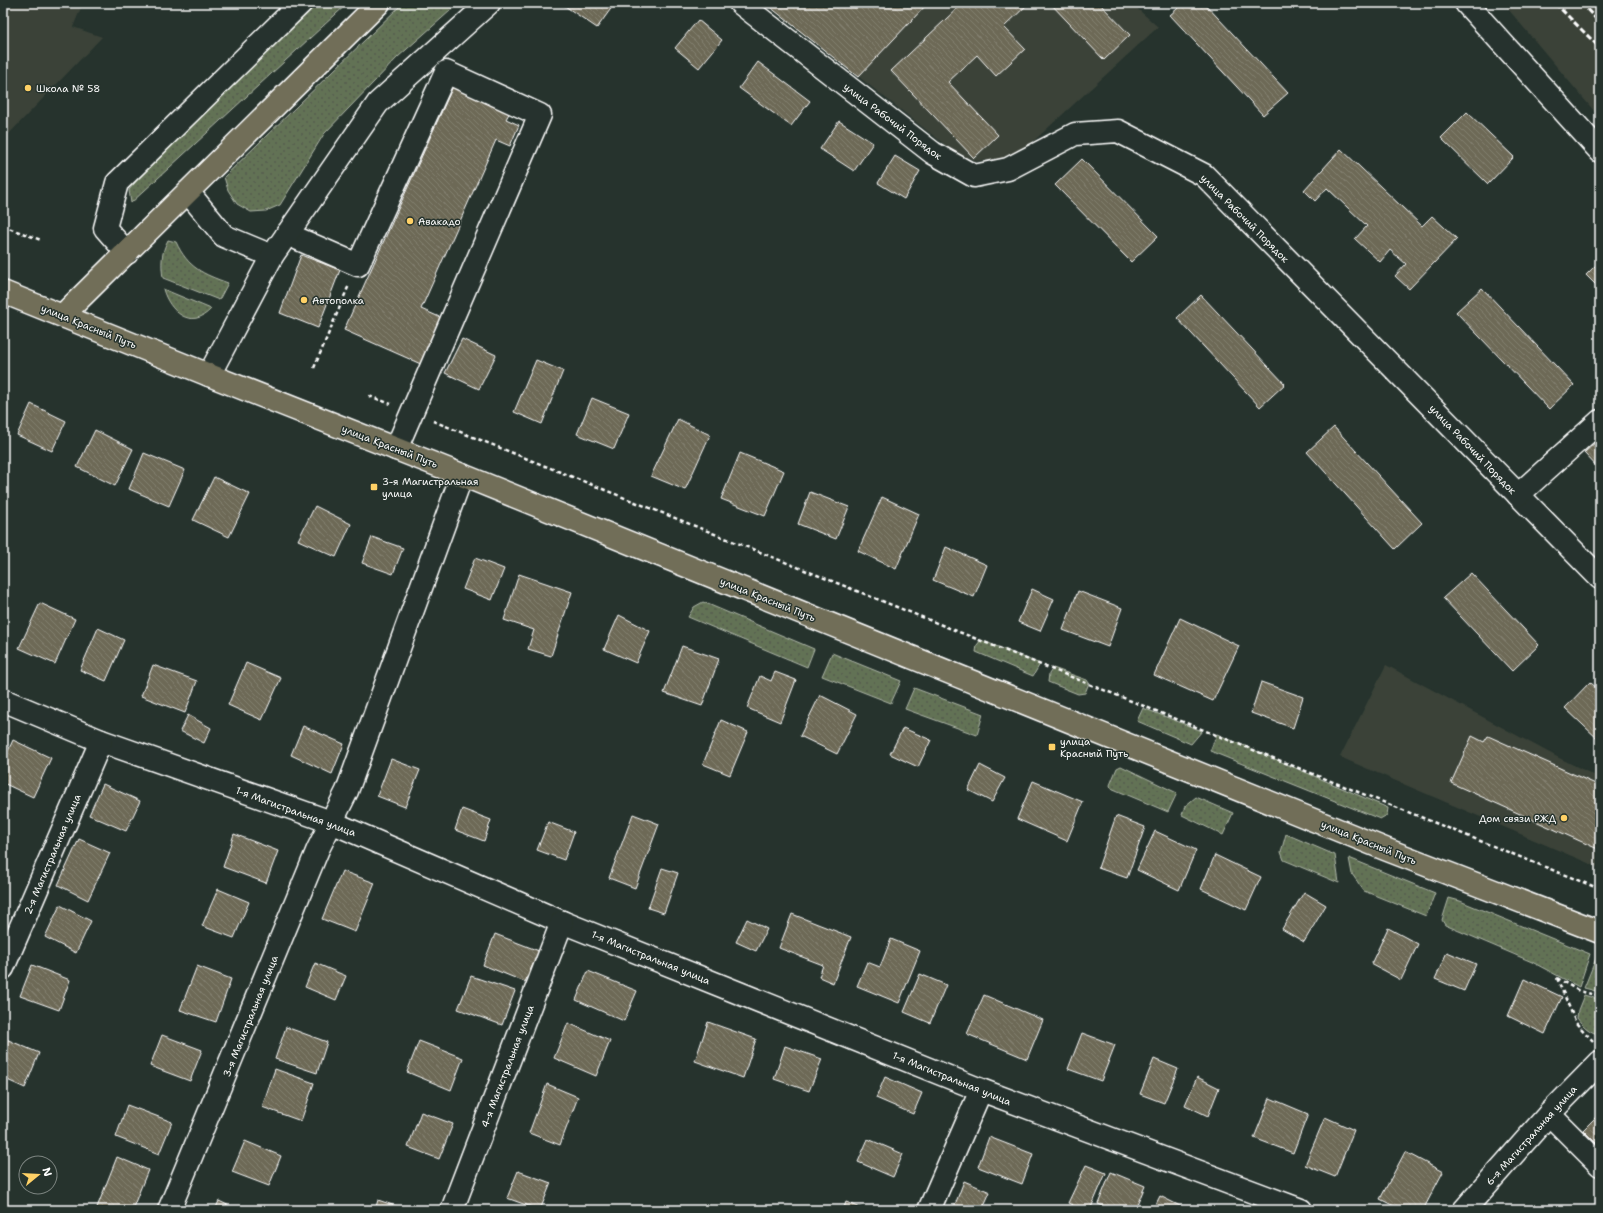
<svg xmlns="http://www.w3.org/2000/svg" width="1603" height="1213" font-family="'Shantell Sans',sans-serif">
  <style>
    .built { fill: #3b4339 }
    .grass { fill: url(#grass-dots); stroke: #b0b8aa }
    .building { fill: url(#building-back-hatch); stroke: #fff }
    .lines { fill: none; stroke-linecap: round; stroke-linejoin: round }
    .minor-casing { stroke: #fff; stroke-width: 25 }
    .major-casing { stroke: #fff; stroke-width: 25 }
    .path { stroke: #fff; stroke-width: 2.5; stroke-dasharray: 4 3; stroke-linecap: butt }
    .minor { stroke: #26332d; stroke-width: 22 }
    .major { stroke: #716e59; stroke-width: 22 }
    .rail { stroke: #fff; stroke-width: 3; stroke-dasharray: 6 3; stroke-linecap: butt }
    .poi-dot { fill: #ffd166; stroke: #26332d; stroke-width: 1.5 }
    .labels { text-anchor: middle; stroke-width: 3; stroke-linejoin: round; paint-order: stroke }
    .poi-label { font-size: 10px; fill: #fff; stroke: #26332d; text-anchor: start }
    .street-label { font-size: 10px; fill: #fff; stroke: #26332d }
  </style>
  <defs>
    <pattern id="grass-dots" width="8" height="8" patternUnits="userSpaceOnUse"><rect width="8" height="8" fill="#627254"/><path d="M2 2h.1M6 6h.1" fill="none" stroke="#555b4f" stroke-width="1.8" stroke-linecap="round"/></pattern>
    <pattern id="building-back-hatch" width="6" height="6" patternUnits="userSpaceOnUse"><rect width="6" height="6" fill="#6d6956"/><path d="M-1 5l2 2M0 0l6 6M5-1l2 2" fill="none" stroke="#83806f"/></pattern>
  </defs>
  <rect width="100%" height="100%" fill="#26332d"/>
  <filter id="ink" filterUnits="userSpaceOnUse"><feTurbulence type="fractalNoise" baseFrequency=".025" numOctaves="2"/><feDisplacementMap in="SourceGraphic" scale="8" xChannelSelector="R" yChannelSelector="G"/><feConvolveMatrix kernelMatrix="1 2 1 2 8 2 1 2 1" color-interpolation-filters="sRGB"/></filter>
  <g filter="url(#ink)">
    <!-- built -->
    <g class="built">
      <polygon points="3,3 83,3 73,27 102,37 3,140"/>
      <polygon points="765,3 1131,3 1158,27 1014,159 976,161 954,152"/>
      <polygon points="1503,3 1600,3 1600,118"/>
      <polygon points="1386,665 1559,758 1600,778 1600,868 1340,757"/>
    </g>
    <!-- grass -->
    <g class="grass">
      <polygon points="311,3 348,3 131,203 129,190 151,163"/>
      <polygon points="403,3 459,3 398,57 324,134 280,205 266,211 251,212 237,204 228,190 224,177"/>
      <path d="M168 240 176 242C188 268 203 274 228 283L219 300 163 278C161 264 161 253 168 240Z"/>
      <path d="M163 289 211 309C191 331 169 311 163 289Z"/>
      <polygon points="703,602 814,649 807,667 688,617 694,607"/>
      <polygon points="981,640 1040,664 1033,676 976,652 977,645"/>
      <polygon points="832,653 901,681 891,703 822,676"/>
      <polygon points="1053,668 1087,680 1089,683 1085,693 1078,694 1048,682 1049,674"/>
      <polygon points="914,688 983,714 977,735 905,709"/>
      <polygon points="1143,708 1202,731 1191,744 1137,721"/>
      <polygon points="1217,734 1388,808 1387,815 1380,819 1210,751"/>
      <polygon points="1121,766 1177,793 1168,812 1111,788 1110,785 1117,768"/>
      <polygon points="1196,797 1233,813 1223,835 1182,815 1185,806"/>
      <polygon points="1286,834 1335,855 1339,883 1284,860 1281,852"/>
      <polygon points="1349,858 1435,893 1426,916 1364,891 1352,874"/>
      <polygon points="1449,898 1460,901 1590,954 1579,987 1532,962 1445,925 1442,920"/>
      <polygon points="1597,956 1600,958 1600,992 1584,988"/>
      <path d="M1584 995 1600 1000V1034C1591 1034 1582 1025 1577 1018L1578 1010Z"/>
    </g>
    <!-- building -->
    <g class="building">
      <polygon points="563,3 615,3 597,28 562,4"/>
      <polygon points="765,3 928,3 858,77"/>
      <polygon points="963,3 1029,3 1004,27 1025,49 996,76 977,55 948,82 998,135 974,158 891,71"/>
      <polygon points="1050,3 1099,3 1130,35 1104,60"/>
      <polygon points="1184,3 1204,3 1288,93 1263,115 1170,15"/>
      <polygon points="698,20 722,40 699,68 675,48"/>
      <polygon points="758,62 810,101 791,126 739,88"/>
      <polygon points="454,84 511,110 506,119 519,125 510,146 496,140 421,309 444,319 423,365 344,330"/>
      <polygon points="1467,112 1514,157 1488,184 1441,138"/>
      <polygon points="839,121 873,143 854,171 820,149"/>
      <polygon points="1341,149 1422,226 1432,216 1457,239 1409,289 1395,276 1406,264 1390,250 1380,262 1355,239 1367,226 1327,188 1315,201 1304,190"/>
      <polygon points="895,156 920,171 904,199 878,183"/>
      <polygon points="1082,159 1158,236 1131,262 1055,185"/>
      <polygon points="301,255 340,270 318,328 280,313"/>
      <polygon points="1600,261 1600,289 1586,275"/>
      <polygon points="1482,288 1574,385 1549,409 1456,312"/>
      <polygon points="1201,295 1285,384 1260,407 1177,318"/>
      <polygon points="462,339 496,355 479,389 445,373"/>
      <polygon points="536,360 563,371 542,424 514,412"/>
      <polygon points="592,398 629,413 614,449 577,434"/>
      <polygon points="31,404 66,421 52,451 17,435"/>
      <polygon points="678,419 710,435 685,490 651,476"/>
      <polygon points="1334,427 1422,523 1395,549 1307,452"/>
      <polygon points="95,430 133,449 115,486 77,467"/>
      <polygon points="1600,438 1600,470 1584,453"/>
      <polygon points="144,453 185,470 169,506 129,489"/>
      <polygon points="740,453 784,471 765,516 721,499"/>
      <polygon points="214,477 250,494 229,537 193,520"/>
      <polygon points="810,492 849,507 836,539 798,524"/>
      <polygon points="882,497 919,514 896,569 858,551"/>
      <polygon points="315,506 351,524 336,557 298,540"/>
      <polygon points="372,537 403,548 393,574 362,563"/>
      <polygon points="946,547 987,565 974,597 933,580"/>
      <polygon points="475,558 504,569 492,600 463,589"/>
      <polygon points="1471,573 1539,645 1512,671 1443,598"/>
      <polygon points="519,574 572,592 551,656 528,649 534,630 504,620"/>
      <polygon points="1032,589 1054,599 1040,631 1018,622"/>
      <polygon points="1078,591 1122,608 1108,647 1063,630"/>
      <polygon points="40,603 75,619 55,664 19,648"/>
      <polygon points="619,615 650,631 636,663 604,649"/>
      <polygon points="1180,618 1239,646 1213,701 1154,675"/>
      <polygon points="98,628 124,640 106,681 80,670"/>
      <polygon points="682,646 719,659 702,706 664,693"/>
      <polygon points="246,663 281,678 262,720 228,705"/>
      <polygon points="153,665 197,681 185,713 141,696"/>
      <polygon points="775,672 796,680 780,722 747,708 760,676 771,681"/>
      <polygon points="1261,682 1303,697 1293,728 1251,713"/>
      <polygon points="1590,682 1600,691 1600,741 1565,708"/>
      <polygon points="820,695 857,714 837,754 800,736"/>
      <polygon points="188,715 211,728 204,743 180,731"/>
      <polygon points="721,720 748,732 730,775 703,764"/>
      <polygon points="303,726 344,744 332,774 291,755"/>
      <polygon points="903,728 931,740 918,767 890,754"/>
      <polygon points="1472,736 1484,742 1488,736 1600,786 1600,850 1451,783"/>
      <polygon points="13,740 51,758 33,797 3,783 3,762"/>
      <polygon points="391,759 420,770 405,807 377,796"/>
      <polygon points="980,765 1005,778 992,802 968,790"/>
      <polygon points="1033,781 1083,802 1067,841 1017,819"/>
      <polygon points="103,784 140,801 126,831 89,815"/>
      <polygon points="462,809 491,820 484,841 455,830"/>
      <polygon points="633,814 659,824 635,888 609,878"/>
      <polygon points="1116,816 1145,827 1127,878 1098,868"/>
      <polygon points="548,822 574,832 564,860 537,850"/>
      <polygon points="1155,831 1196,850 1179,890 1137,870"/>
      <polygon points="234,834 278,851 266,883 223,867"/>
      <polygon points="79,839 110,853 88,900 58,885"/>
      <polygon points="1215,855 1261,877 1246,910 1201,889"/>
      <polygon points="662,868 678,873 664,913 648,908"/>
      <polygon points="342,871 375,883 355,932 322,919"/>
      <polygon points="218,889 249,902 234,938 202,926"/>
      <polygon points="1304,892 1326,905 1304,942 1282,929"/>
      <polygon points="60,905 91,921 76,953 45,937"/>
      <polygon points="792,914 851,937 833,983 819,977 823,965 779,948"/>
      <polygon points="747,919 767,929 756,951 736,942"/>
      <polygon points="1388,928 1418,944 1401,980 1371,964"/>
      <polygon points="495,934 539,951 525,982 483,965"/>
      <polygon points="891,939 920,951 899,1003 857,986 867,962 880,967"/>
      <polygon points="1447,952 1476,964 1464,991 1435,979"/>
      <polygon points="315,963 346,976 336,1000 305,987"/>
      <polygon points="32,965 70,980 59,1010 20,996"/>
      <polygon points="197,966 231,979 216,1022 180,1010"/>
      <polygon points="588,971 637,991 624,1021 576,1000"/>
      <polygon points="920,974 946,985 930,1023 904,1012"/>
      <polygon points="471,976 515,991 502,1025 458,1009"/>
      <polygon points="1524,979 1562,997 1545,1034 1508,1016"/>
      <polygon points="984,995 1043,1020 1027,1059 967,1034"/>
      <polygon points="708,1022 756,1039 743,1078 695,1061"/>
      <polygon points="568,1023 610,1041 596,1076 554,1058"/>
      <polygon points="286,1027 327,1042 317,1073 275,1059"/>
      <polygon points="1082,1033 1115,1045 1101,1081 1068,1069"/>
      <polygon points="162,1035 202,1050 190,1081 150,1066"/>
      <polygon points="6,1039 39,1053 25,1088 3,1078 3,1045"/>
      <polygon points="419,1041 463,1058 451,1090 407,1072"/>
      <polygon points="785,1046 822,1059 809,1091 774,1079"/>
      <polygon points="1154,1059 1178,1069 1164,1103 1140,1094"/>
      <polygon points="275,1069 314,1083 301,1121 262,1107"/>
      <polygon points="885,1077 922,1093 913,1114 876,1098"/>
      <polygon points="1197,1077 1219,1088 1208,1116 1185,1105"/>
      <polygon points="547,1084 578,1097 560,1145 529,1133"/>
      <polygon points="1270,1098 1308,1114 1293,1153 1254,1138"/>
      <polygon points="127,1105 172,1122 159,1154 116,1137"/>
      <polygon points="421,1112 453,1124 439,1159 408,1147"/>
      <polygon points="1600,1113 1600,1147 1583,1130"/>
      <polygon points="1325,1117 1354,1130 1335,1177 1305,1165"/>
      <polygon points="989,1137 1033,1154 1022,1184 978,1167"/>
      <polygon points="868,1139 903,1154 893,1177 858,1162"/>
      <polygon points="245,1141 281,1156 269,1186 232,1172"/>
      <polygon points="1405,1152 1443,1172 1423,1210 1402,1210 1380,1199"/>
      <polygon points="117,1157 148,1170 132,1210 96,1210"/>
      <polygon points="1086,1165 1106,1173 1090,1210 1083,1210 1068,1203"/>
      <polygon points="518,1171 551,1183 540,1210 507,1198"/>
      <polygon points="1111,1172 1145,1186 1135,1210 1113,1210 1098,1204"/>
      <polygon points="964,1181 990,1192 982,1210 953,1210"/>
      <polygon points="1160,1196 1188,1210 1153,1210"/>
      <polygon points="378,1200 407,1210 375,1210"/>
      <polygon points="219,1201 238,1210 215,1210"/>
      <polygon points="846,1202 866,1210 843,1210"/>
    </g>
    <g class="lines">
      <defs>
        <g id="minor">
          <polyline points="740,3 933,153 974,176 1008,169 1075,134 1118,131 1204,175 1600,578"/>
          <polyline points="1466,3 1600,151"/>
          <polyline points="188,192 224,236 272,256"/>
          <polyline points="287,234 358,265 446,72 540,115 396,449"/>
          <polyline points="127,253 105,228 117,183 301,3"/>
          <polyline points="209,375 272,256 378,103 489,3"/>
          <polyline points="1518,495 1600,421"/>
          <polyline points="3,700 101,741 331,822 562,922 981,1090 1301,1210"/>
          <polyline points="3,968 101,741"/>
          <polyline points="1549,1114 1600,1165"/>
          <polyline points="169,1210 318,849 347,791 462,475"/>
          <polyline points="452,1210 562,922"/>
          <polyline points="929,1210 981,1090"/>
          <polyline points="1464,1210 1549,1114 1600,1062"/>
        </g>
        <g id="major">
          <polyline points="3,292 209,375 462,475 1385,849 1600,932"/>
          <polyline points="63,315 379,3"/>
        </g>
      </defs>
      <!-- minor casing -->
      <use href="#minor" class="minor-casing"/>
      <!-- major casing -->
      <use href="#major" class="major-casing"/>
      <!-- path -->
      <g class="path">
        <polyline points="3,226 41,240"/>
        <polyline points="314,368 349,285"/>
        <polyline points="369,396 391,404"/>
        <polyline points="433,421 1600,889"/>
        <polyline points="1557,978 1576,1023 1593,1041"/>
        <polyline points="1557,978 1579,991 1600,996"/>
      </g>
      <!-- minor -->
      <use href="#minor" class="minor"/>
      <!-- major -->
      <use href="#major" class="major"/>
      <!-- rail -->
      <g class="rail">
        <polyline points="1555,3 1600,48"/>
        <polyline points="1581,3 1600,23"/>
      </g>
    </g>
  </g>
  <!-- markers -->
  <g class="poi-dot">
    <circle cx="28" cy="88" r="4"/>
    <circle cx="410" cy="221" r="4"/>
    <circle cx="304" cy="300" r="4"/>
    <rect x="370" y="483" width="8" height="8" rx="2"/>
    <rect x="1048" y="743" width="8" height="8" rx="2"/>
    <circle cx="1564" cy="818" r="4"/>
  </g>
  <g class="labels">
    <!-- poi labels -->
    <g class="poi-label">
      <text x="36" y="92">Школа № 58</text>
      <text x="418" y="225">Авакадо</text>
      <text x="312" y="304">Автополка</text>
      <text x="382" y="485">3-я Магистральная<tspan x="382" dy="12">улица</tspan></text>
      <text x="1060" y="745">улица<tspan x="1060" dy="12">Красный Путь</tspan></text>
      <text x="1556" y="822" text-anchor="end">Дом связи РЖД</text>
    </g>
    <!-- street labels -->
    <g class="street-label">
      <text transform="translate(893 121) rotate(37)" y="4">улица Рабочий Порядок</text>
      <text transform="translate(1245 218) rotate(45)" y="4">улица Рабочий Порядок</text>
      <text transform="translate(89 326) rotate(22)" y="4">улица Красный Путь</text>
      <text transform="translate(390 446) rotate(21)" y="4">улица Красный Путь</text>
      <text transform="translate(1473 449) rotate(46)" y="4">улица Рабочий Порядок</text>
      <text transform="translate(768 599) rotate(22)" y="4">улица Красный Путь</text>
      <text transform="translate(296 811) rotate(20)" y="4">1-я Магистральная улица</text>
      <text transform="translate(1369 842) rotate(22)" y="4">улица Красный Путь</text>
      <text transform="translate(52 854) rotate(-67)" y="4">2-я Магистральная улица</text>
      <text transform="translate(651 957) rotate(22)" y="4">1-я Магистральная улица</text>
      <text transform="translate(250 1016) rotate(-68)" y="4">3-я Магистральная улица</text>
      <text transform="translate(507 1066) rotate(-69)" y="4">4-я Магистральная улица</text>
      <text transform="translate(952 1078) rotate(22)" y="4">1-я Магистральная улица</text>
      <text transform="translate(1531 1135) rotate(-48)" y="4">6-я Магистральная улица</text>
    </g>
  </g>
  <!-- margin -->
  <rect width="1603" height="1213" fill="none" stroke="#26332d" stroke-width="16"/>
  <rect x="8" y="8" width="1587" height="1197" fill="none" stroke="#fff" stroke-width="1.5" filter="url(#ink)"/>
  <!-- north arrow -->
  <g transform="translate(38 1175) rotate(72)"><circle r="19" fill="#26332d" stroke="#7d8581"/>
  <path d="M0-3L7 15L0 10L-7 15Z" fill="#ffd166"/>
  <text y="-6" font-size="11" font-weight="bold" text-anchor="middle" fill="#ffffff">N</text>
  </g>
</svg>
